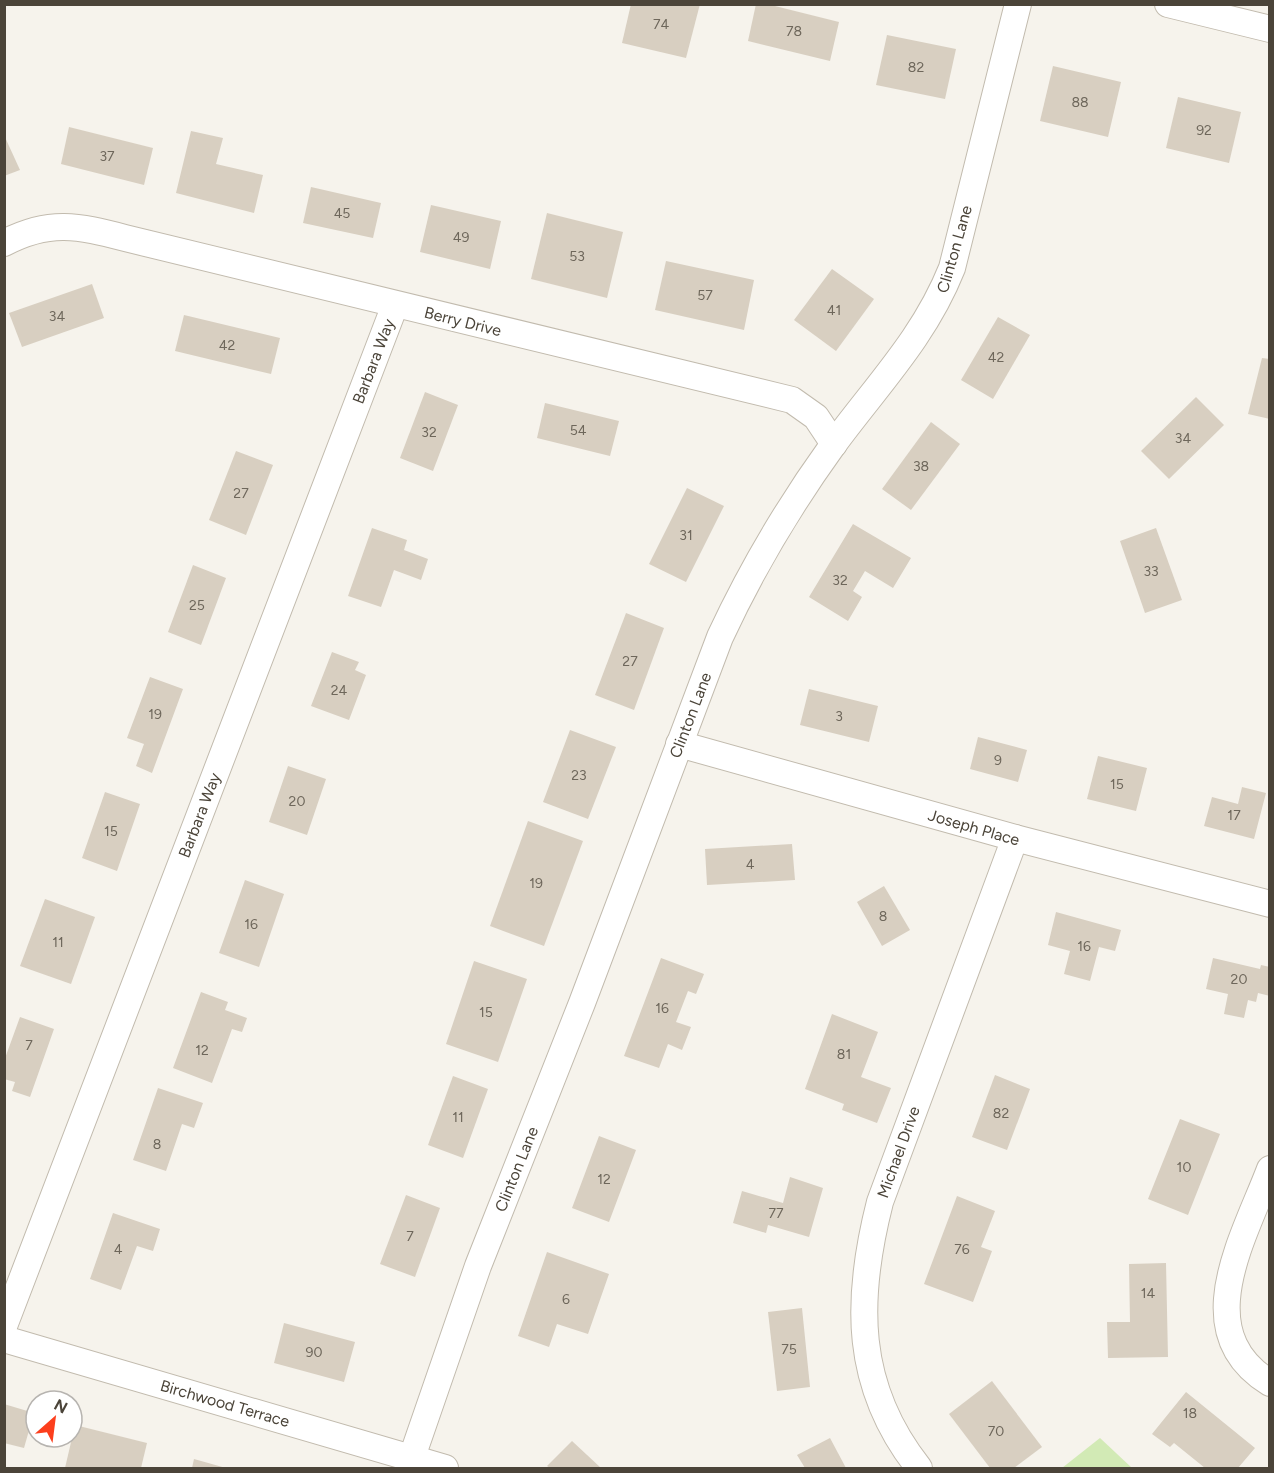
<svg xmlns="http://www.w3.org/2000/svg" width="1274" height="1473" font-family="Figtree,sans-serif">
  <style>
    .green { fill: #d2eab5 }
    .building { fill: #d8cfc1 }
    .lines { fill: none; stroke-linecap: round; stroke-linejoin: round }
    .minor-casing { stroke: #c2bbae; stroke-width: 28 }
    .minor { stroke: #fff; stroke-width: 26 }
    .labels { text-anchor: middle; stroke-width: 5; stroke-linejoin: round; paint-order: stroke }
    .number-label { font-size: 14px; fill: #6e675b }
    .street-label { font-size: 16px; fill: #4b4439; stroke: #fff }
  </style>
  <rect width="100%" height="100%" fill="#f6f3ec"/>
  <!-- green -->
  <polygon class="green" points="1100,1438 1132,1468 1062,1468"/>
  <!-- building -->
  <g class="building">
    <polygon points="631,4 700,4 686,58 622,43"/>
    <polygon points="756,4 767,4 839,22 830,61 748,41"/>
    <polygon points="887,35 956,49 945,99 876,85"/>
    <polygon points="1053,66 1121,82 1108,137 1040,121"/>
    <polygon points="1178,97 1241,112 1229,163 1166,148"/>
    <polygon points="69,127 153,148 144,185 61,164"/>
    <polygon points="191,131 223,138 216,164 263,175 254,213 176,193"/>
    <polygon points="4,135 20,170 4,176"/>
    <polygon points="311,187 381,203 373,238 303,223"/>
    <polygon points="431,205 501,221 490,269 420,252"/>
    <polygon points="547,213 623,232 607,298 531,279"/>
    <polygon points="666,261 754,280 744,330 655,310"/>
    <polygon points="832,269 874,299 836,351 794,320"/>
    <polygon points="92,284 104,318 22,347 9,313"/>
    <polygon points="184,315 280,338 271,374 175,351"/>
    <polygon points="998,317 1030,335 993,399 961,380"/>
    <polygon points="1262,358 1270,359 1270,419 1248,414"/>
    <polygon points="425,392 458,405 433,471 400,458"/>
    <polygon points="1196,397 1224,425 1169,479 1141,451"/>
    <polygon points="545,403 619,421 610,456 537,438"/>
    <polygon points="931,422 960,444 911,510 882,489"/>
    <polygon points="236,451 273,465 246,535 209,520"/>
    <polygon points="687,488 724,506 686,582 649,564"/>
    <polygon points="853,524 911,558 893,588 865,571 853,591 862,597 848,621 809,597"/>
    <polygon points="372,528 407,540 404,550 428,559 421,580 394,570 381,607 348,596"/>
    <polygon points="1156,528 1182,600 1145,613 1120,541"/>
    <polygon points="193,565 226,578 201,645 168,632"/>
    <polygon points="626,613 664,628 634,710 595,695"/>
    <polygon points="332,652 359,662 355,670 366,675 349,720 311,706"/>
    <polygon points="150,677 183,689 152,773 136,766 144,744 127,738"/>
    <polygon points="809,689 878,706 869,742 800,725"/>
    <polygon points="570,730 616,747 588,819 543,802"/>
    <polygon points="978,737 1027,750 1018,782 970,769"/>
    <polygon points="1098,756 1147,768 1136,811 1087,799"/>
    <polygon points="288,766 326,779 307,835 269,822"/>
    <polygon points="1242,787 1266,793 1254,839 1204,826 1212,797 1238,804"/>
    <polygon points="105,792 140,804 117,871 82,858"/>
    <polygon points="528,821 583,841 544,946 490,926"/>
    <polygon points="792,844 795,880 707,885 705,849"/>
    <polygon points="245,880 284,894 259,967 219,953"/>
    <polygon points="884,886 910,930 882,946 857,902"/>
    <polygon points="45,899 95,917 71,984 20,966"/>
    <polygon points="1056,912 1121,930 1115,951 1099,947 1090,981 1064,974 1070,951 1048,945"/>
    <polygon points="661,958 704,974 696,994 688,991 676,1022 691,1027 682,1050 668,1044 659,1068 624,1056"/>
    <polygon points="1213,958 1260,969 1261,965 1270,967 1270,996 1258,993 1256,1002 1248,1000 1244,1018 1224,1014 1228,994 1206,989"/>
    <polygon points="474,961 527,979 498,1062 446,1044"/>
    <polygon points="201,992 228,1002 225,1010 247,1018 242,1032 232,1029 212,1083 173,1068"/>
    <polygon points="832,1014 878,1032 861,1077 891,1088 877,1123 842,1110 844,1104 805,1089"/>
    <polygon points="20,1017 54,1029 30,1097 12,1091 15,1082 4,1079 4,1061"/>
    <polygon points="995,1075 1030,1089 1007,1150 972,1137"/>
    <polygon points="453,1076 488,1089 463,1158 428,1145"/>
    <polygon points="158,1088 203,1103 194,1128 182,1124 166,1171 133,1160"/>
    <polygon points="1180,1119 1220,1134 1188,1215 1148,1199"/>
    <polygon points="599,1136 636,1150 609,1222 572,1208"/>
    <polygon points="790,1177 823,1188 809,1237 768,1225 766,1233 733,1223 742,1191 783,1203"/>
    <polygon points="406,1195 440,1208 415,1277 380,1264"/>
    <polygon points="957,1196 995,1211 981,1247 992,1251 973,1302 924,1284"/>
    <polygon points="113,1213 160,1229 153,1251 137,1246 121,1290 90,1279"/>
    <polygon points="547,1252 609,1274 588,1334 557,1324 549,1347 518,1336"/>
    <polygon points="1166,1263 1168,1357 1108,1358 1107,1322 1130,1322 1129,1264"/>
    <polygon points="802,1308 810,1387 777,1391 768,1312"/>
    <polygon points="284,1323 355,1342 344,1382 274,1363"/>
    <polygon points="992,1381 1042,1447 1014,1468 990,1468 949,1414"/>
    <polygon points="1186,1392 1255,1448 1238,1468 1205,1468 1174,1443 1170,1447 1152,1434"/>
    <polygon points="4,1404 34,1413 24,1448 4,1443"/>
    <polygon points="75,1425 147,1443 141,1468 65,1468"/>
    <polygon points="830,1438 846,1468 805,1468 797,1455"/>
    <polygon points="572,1441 601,1468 550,1468 547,1466"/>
    <polygon points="194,1459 226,1468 192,1468"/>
  </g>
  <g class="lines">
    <defs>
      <g id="minor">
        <polyline points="1168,4 1270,29"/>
        <path d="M4 243C50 219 78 226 125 238L792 400 816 417 834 444"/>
        <polyline points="679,744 1015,838 1270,904"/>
        <path d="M1270 1169C1244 1238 1187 1332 1270 1383"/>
        <polyline points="4,1326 395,305"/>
        <polyline points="4,1339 445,1468"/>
        <path d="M412 1457 478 1266 582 1003 720 637C752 568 789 506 833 445 877 385 924 338 952 268L1018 4"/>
        <path d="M919 1468C854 1386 855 1300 880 1202L1015 838"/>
      </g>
    </defs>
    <!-- minor casing -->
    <use href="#minor" class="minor-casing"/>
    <!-- minor -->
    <use href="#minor" class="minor"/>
  </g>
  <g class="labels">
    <!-- number labels -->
    <g class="number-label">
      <text x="661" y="29">74</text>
      <text x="794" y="36">78</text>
      <text x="916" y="72">82</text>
      <text x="1080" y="107">88</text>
      <text x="1204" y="135">92</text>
      <text x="107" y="161">37</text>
      <text x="342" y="218">45</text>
      <text x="461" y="242">49</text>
      <text x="577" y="261">53</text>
      <text x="705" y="300">57</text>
      <text x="834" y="315">41</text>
      <text x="57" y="321">34</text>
      <text x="227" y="350">42</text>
      <text x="996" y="362">42</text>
      <text x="578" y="435">54</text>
      <text x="429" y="437">32</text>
      <text x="1183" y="443">34</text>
      <text x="921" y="471">38</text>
      <text x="241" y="498">27</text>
      <text x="686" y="540">31</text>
      <text x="1151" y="576">33</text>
      <text x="840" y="585">32</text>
      <text x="197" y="610">25</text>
      <text x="630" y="666">27</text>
      <text x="339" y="695">24</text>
      <text x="155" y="719">19</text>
      <text x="839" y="721">3</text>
      <text x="998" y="765">9</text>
      <text x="579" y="780">23</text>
      <text x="1117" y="789">15</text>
      <text x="297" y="806">20</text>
      <text x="1234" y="820">17</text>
      <text x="111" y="836">15</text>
      <text x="750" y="869">4</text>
      <text x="536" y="888">19</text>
      <text x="883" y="921">8</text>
      <text x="251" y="929">16</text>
      <text x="58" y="947">11</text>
      <text x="1084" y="951">16</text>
      <text x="1239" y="984">20</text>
      <text x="662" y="1013">16</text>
      <text x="486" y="1017">15</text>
      <text x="29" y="1050">7</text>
      <text x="202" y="1055">12</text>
      <text x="844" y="1059">81</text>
      <text x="1001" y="1118">82</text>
      <text x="458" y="1122">11</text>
      <text x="157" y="1149">8</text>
      <text x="1184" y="1172">10</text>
      <text x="604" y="1184">12</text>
      <text x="776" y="1218">77</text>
      <text x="410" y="1241">7</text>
      <text x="118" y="1254">4</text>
      <text x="962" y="1254">76</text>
      <text x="1148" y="1298">14</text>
      <text x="566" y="1304">6</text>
      <text x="789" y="1354">75</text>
      <text x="314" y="1357">90</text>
      <text x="1190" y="1418">18</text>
      <text x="996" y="1436">70</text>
    </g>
    <!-- street labels -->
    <g class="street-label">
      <text transform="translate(954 249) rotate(-74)" y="6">Clinton Lane</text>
      <text transform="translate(463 321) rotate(14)" y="6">Berry Drive</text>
      <text transform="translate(373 361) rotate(-69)" y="6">Barbara Way</text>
      <text transform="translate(690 715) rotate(-69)" y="6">Clinton Lane</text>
      <text transform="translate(199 815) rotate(-69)" y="6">Barbara Way</text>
      <text transform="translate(974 827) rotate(16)" y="6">Joseph Place</text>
      <text transform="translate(898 1152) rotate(-70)" y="6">Michael Drive</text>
      <text transform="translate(516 1169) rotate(-68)" y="6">Clinton Lane</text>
      <text transform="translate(225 1403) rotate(16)" y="6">Birchwood Terrace</text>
    </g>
  </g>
  <!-- border -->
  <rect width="1274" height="1473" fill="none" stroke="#4b4439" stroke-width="12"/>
  <!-- north arrow -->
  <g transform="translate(54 1419) rotate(28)"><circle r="28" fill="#ffffff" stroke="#b7b4b0" stroke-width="1.5"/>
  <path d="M0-4.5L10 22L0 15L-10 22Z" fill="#fc3f1d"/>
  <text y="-9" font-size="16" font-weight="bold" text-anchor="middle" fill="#4b4439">N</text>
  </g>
</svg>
